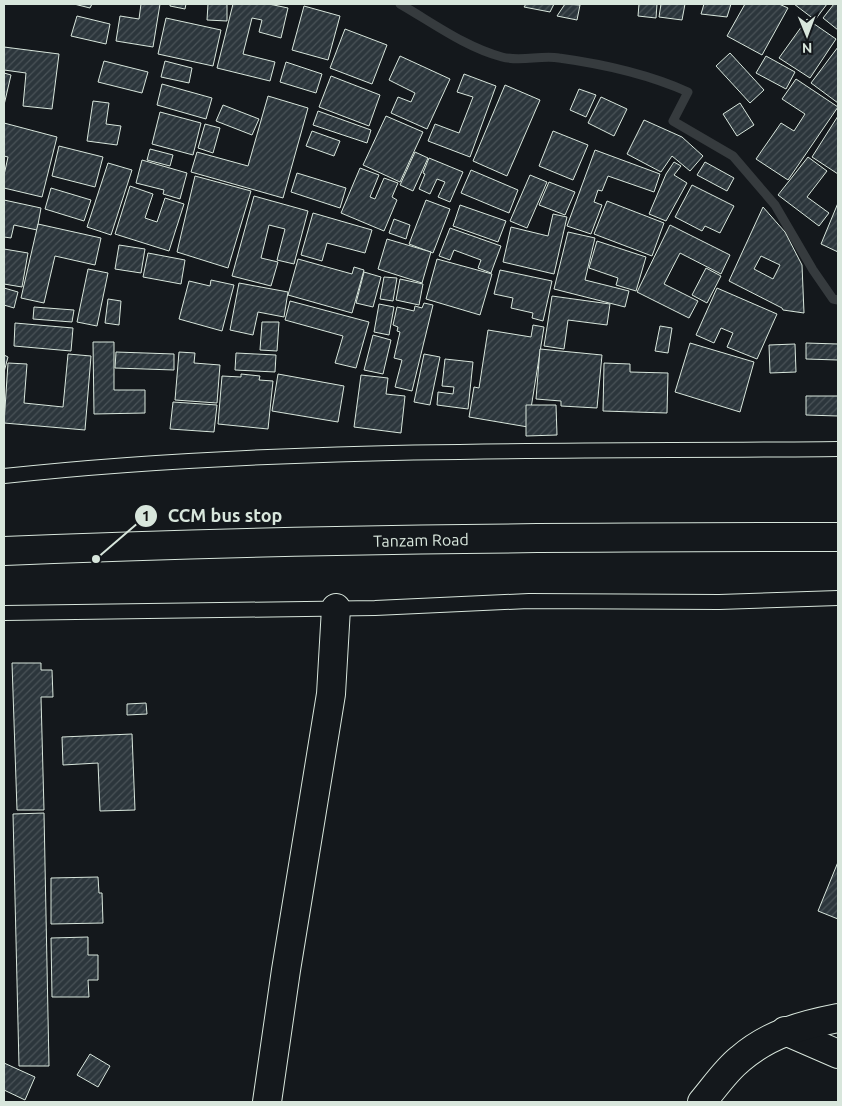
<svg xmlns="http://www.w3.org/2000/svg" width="842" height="1106" font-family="Ubuntu,sans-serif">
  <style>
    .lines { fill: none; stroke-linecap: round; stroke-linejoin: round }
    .stream { stroke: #363b3e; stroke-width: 9 }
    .building { fill: url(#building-hatch); stroke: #d8e6dc; fill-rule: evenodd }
    .service-casing { stroke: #d8e6dc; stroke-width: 16 }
    .minor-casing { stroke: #d8e6dc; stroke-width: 30 }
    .trunk-casing { stroke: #d8e6dc; stroke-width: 30 }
    .service { stroke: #14181c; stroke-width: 14 }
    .minor { stroke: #14181c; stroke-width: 28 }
    .trunk { stroke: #14181c; stroke-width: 28 }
    .labels { text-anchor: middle; stroke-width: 4; stroke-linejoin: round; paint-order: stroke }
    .street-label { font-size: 16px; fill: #d8e6dc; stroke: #14181c }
    .leader { fill: none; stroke: #d8e6dc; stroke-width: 2 }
    .callout-dot { fill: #d8e6dc; stroke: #14181c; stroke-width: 2 }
    .mark-label { font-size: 15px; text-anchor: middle; font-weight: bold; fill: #111 }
    .callout-label { font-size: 18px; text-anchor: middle; font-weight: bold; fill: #d8e6dc; stroke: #14181c; stroke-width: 4; stroke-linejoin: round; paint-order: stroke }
  </style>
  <defs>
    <pattern id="building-hatch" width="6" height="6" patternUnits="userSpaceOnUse" patternTransform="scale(1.25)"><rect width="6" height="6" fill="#2c363c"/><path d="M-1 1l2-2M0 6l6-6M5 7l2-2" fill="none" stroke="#4a5358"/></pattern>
  </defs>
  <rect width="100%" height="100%" fill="#14181c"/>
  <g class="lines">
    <!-- stream -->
    <path class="stream" d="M400 4C433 23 465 47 502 57 520 62 541 55 559 58 603 64 648 74 688 92L673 121 733 156 775 205 813 270 833 299 838 300"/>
  </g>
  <!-- building -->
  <g class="building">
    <polygon points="74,4 92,4 90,8"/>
    <polygon points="141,4 160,4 153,47 116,41 120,16 139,19"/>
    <polygon points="170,4 186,4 185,9 170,6"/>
    <polygon points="208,4 227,4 227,21 207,20"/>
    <polygon points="233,4 269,4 288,8 281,38 259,32 262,20 252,18 243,54 275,62 270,81 217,68"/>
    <polygon points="526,4 554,4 550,12 524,7"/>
    <polygon points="565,4 580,5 577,20 557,16"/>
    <polygon points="639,4 657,4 656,18 638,16"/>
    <polygon points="661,4 685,4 682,20 659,17"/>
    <polygon points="704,4 731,4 727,17 701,14"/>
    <polygon points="745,4 779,4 788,8 762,55 727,36"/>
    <polygon points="794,4 827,4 815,20"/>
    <polygon points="834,4 838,4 838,30 823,18"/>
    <polygon points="304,6 340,16 328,60 292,50"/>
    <polygon points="77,16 110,24 106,44 71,36"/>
    <polygon points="166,18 221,30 213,66 158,54"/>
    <polygon points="807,19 836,39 810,78 779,58"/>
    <polygon points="345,29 387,45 372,84 330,68"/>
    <polygon points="4,47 59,54 52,109 23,106 26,73 4,70"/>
    <polygon points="838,47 838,103 811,83"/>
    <polygon points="730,53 764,90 750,103 716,66"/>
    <polygon points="400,56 450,79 427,129 391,113 398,97 411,102 415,93 389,80"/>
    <polygon points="766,56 795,72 786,89 756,73"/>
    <polygon points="104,61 148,72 142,93 98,82"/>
    <polygon points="165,61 192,68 189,83 161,77"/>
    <polygon points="286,62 322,74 316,93 280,82"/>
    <polygon points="4,73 11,75 4,105"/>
    <polygon points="464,74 496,86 470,157 428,141 435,124 459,133 473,97 457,92"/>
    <polygon points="331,76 380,95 369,126 319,107"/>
    <polygon points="796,79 838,107 788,180 756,159 781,123 794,131 805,114 782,99"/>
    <polygon points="162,84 212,98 206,119 157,105"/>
    <polygon points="505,85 540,100 507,176 473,161"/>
    <polygon points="579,89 596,95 586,117 570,110"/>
    <polygon points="268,96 308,108 283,198 191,172 197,152 248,166"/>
    <polygon points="601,97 627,109 614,136 588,123"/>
    <polygon points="93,101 109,103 106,124 121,126 117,145 87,141"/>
    <polygon points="740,103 754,125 737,136 723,114"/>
    <polygon points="223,105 259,119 252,135 216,121"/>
    <polygon points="318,111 371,130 367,143 313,125"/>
    <polygon points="160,112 201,123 193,155 152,144"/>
    <polygon points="386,116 423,132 400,182 363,165"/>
    <polygon points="838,116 838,174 812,157"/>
    <polygon points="644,120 682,137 703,156 690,171 672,156 661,172 627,154"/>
    <polygon points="4,123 57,137 42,197 4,188 4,175 8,157 4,156"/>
    <polygon points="205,124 220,128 213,153 198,148"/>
    <polygon points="312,131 340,141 334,156 306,146"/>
    <polygon points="553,131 588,145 573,180 539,166"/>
    <polygon points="59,146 103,157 95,187 52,176"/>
    <polygon points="150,149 173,155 170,166 147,160"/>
    <polygon points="595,150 660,174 654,192 608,176 602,191 598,190 594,202 602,205 591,234 567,226"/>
    <polygon points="415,152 428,158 413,191 400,185"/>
    <polygon points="808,157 827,171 807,197 829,213 819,226 778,195"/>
    <polygon points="429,158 463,172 450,202 438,197 445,182 437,179 430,194 419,189 425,174 423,173"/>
    <polygon points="142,160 187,173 180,199 163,194 164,190 136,183"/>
    <polygon points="674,162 681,166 674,175 687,183 666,221 649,214 666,174"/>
    <polygon points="705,162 734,178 727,191 697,175"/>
    <polygon points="108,163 132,170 111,235 87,227"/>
    <polygon points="360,168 379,175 370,197 375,199 384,178 398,183 392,197 397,200 384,231 341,213"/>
    <polygon points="471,170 518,190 509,213 461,193"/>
    <polygon points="297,173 346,188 340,208 291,192"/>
    <polygon points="530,175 547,182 527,228 510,221"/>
    <polygon points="195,176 251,191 228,268 177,252"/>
    <polygon points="549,182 575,192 565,215 539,205"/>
    <polygon points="692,185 734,206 720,233 705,226 702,231 675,217"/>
    <polygon points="130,186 153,194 145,218 157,222 165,198 184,204 169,251 115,234"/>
    <polygon points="51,188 91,200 84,221 45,209"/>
    <polygon points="254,196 308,211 294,264 277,260 285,229 269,225 261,258 278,262 271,286 232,276"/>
    <polygon points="4,200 41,208 37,230 14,225 11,238 4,237"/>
    <polygon points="426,200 450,209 433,253 409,244"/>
    <polygon points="607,201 664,223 652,256 594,234"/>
    <polygon points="838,203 838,252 821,244"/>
    <polygon points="460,205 506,221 498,242 453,226"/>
    <path d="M763 207 785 232 802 265 804 313 783 310 782 308 729 281ZM761 256 780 265 773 279 754 269Z"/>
    <polygon points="313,213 372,230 365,253 327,243 322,261 301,255"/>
    <polygon points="553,214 567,217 554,274 503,262 511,227 548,236"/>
    <polygon points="394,219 410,225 406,239 389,233"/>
    <polygon points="38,224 101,238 95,265 55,256 44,303 21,298"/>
    <polygon points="670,225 730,255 721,274 680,253 664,284 698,301 689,318 637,292"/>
    <polygon points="450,228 501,246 491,273 478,268 481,260 454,250 450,260 439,256"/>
    <polygon points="568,232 595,238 585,280 629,291 625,307 554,289"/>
    <polygon points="387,239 431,252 422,283 378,269"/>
    <polygon points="597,241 646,257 636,291 616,285 618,278 589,268"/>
    <polygon points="119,245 145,249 141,273 115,269"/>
    <polygon points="4,249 28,253 22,287 4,284"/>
    <polygon points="148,253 185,260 181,284 143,277"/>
    <polygon points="298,259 352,274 354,267 364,270 352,313 288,295"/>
    <polygon points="437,259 492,274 480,315 426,299"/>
    <polygon points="706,268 721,276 707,303 692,295"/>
    <polygon points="88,269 108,273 97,326 77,322"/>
    <polygon points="500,270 552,281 543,321 532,318 533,313 511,308 513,298 494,294"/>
    <polygon points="364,272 381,277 373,307 356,303"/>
    <polygon points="384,277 397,278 393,301 380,299"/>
    <polygon points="400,279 423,284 419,305 396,300"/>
    <polygon points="211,280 234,285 222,331 179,319 189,281 210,286"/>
    <polygon points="239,283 288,292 284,317 258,312 253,335 230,330"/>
    <polygon points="4,288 18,292 14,308 4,305"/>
    <polygon points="717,288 777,314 757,359 727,347 733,333 721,328 714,343 696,335"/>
    <polygon points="552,296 610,304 607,325 568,320 564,349 544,346"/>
    <polygon points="108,299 121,301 119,325 105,323"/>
    <polygon points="290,301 369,322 356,368 335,363 343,336 285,320"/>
    <polygon points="424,303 433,305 412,391 395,387 402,360 394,358 400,332 397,331 398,327 393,325 397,307 414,311 415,306 422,308"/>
    <polygon points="379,304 394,307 389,335 374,332"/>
    <polygon points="34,307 74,310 72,322 33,319"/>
    <polygon points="262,322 279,322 277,351 260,350"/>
    <polygon points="15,323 73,328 71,351 14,346"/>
    <polygon points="533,325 544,327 528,427 469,417 474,387 479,388 488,330 531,337"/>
    <polygon points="660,326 672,328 668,353 655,351"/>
    <polygon points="373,335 391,340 383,374 364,370"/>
    <polygon points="93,342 114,342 114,390 145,390 145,413 94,414"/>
    <polygon points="690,343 754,362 740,412 675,392"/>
    <polygon points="806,343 838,344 838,360 806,359"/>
    <polygon points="795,344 796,372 770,373 769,345"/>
    <polygon points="540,349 602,355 597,408 561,406 561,401 536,399"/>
    <polygon points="116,352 174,354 174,370 115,368"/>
    <polygon points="179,352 195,353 194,363 220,365 217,403 175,400"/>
    <polygon points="236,353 276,355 275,372 235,370"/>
    <polygon points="68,354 91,356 85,430 4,423 8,363 27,364 24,403 63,407"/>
    <polygon points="424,354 440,357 430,405 414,402"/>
    <polygon points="4,355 8,357 4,372"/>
    <polygon points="445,359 473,362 468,409 437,405 438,392 453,394 454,387 442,386"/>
    <polygon points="604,363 630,364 630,372 668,373 667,413 603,411"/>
    <polygon points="241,374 260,376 259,380 273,381 268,429 218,424 222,376 241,377"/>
    <polygon points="278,374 344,386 338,422 272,411"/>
    <polygon points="361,375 388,378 386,394 405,396 401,433 354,427"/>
    <polygon points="806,396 838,396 838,416 806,415"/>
    <polygon points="173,402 217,405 214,432 170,429"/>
    <polygon points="526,405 556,405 557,435 526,436"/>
    <polygon points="12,663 41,663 41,670 52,670 53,697 41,697 44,810 17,810"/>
    <polygon points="146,703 147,714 127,715 127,704"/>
    <polygon points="132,734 135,810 100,811 98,763 63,765 62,737"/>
    <polygon points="44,813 49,1066 19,1066 13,814"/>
    <polygon points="838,862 838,919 818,911"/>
    <polygon points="98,877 99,893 102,893 103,923 51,924 51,878"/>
    <polygon points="88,937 88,955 98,955 98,980 88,980 89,997 52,997 51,938"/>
    <polygon points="90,1054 110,1066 98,1087 77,1075"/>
    <polygon points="4,1063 35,1077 25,1100 4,1090"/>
  </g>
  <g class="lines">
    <defs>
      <g id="service">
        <path d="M4 476C280 446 561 452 838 449"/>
        <polyline points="4,613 375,608 529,601 719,602 838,598"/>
      </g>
      <g id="minor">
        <polyline points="785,1031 838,1054"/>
        <polyline points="267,1102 286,970 331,694 336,608"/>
        <path d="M702 1102C714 1088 726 1070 740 1059 769 1034 802 1025 838 1018"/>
      </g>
      <path id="trunk" d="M4 551C282 539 560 537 838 537"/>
    </defs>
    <!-- service casing -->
    <use href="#service" class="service-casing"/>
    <!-- minor casing -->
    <use href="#minor" class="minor-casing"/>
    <!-- trunk casing -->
    <use href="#trunk" class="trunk-casing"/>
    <!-- service -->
    <use href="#service" class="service"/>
    <!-- minor -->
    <use href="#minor" class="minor"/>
    <!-- trunk -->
    <use href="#trunk" class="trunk"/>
  </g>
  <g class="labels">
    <!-- street labels -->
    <g class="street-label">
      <text transform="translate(421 540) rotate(-1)" y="6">Tanzam Road</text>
    </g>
  </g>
  <!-- callouts -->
  <path class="leader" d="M96 559L146 516"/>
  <g class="callout-dot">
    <circle cx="96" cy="559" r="5"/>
    <circle cx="146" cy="516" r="12"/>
  </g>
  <g class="mark-label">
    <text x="146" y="521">1</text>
  </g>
  <g class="callout-label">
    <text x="225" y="522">CCM bus stop</text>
  </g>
  <!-- border -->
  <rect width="842" height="1106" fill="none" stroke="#d8e6dc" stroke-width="10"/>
  <!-- north arrow -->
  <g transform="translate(807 35) rotate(179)" stroke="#14181c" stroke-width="4" paint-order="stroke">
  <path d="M0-4L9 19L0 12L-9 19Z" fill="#d8e6dc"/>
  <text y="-8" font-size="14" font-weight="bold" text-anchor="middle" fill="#d8e6dc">N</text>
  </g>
</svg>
